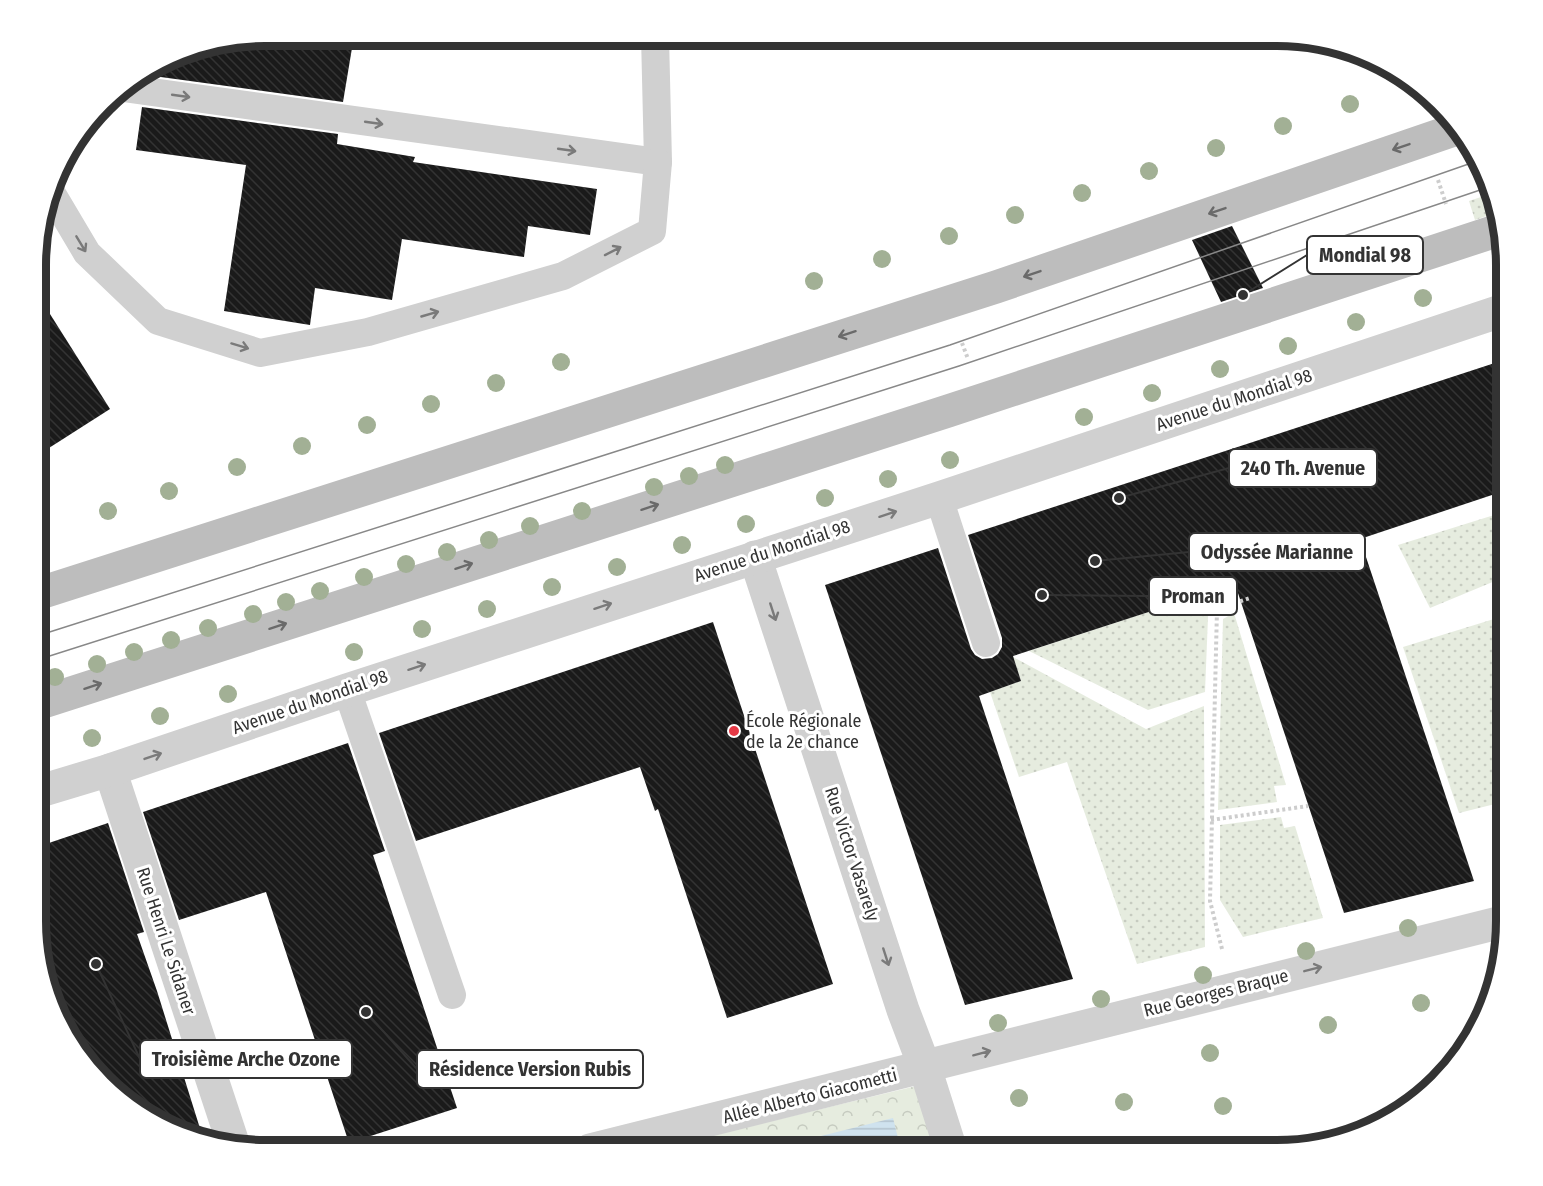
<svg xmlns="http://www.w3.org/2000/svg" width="1543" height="1186" font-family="'Fira Sans Condensed',sans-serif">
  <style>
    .grass { fill: url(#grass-dots) }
    .park { fill: url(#park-crowns) }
    .water { fill: url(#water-rules) }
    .building { fill: url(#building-back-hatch) }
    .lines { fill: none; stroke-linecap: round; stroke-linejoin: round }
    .path { stroke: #cdcdcd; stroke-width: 4; stroke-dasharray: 3 3; stroke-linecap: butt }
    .lane { stroke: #d0d0d0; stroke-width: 28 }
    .street { stroke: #d0d0d0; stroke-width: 33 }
    .secondary { stroke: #bdbdbd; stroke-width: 33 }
    .tram { stroke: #888; stroke-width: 1.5 }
    .tree { fill: #a2b095 }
    .oneway { stroke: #7a7a7a }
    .oneway2 { stroke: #6a6a6a }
    .poi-dot { fill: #e63946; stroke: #fff; stroke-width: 2 }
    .labels { text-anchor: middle; stroke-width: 6; stroke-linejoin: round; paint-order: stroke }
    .street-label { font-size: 18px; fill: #333; stroke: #fff }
    .poi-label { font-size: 18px; fill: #333; stroke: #fff; text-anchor: start }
    .rim { fill: none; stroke: #333; stroke-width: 8 }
    .leader { fill: none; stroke: #333; stroke-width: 2 }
    .callout-dot { fill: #333; stroke: #fff; stroke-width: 2 }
    .callout { fill: #fff; stroke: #333; stroke-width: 2 }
    .callout-label { font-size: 20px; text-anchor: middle; font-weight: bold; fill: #333 }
  </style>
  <defs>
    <pattern id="grass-dots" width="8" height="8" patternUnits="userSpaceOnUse" patternTransform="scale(1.5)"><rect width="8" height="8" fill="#e6ecdf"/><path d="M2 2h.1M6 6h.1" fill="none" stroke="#c6cbc0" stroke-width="1.8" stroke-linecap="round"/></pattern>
    <pattern id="park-crowns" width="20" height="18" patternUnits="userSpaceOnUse" patternTransform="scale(1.5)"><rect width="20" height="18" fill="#e6ecdf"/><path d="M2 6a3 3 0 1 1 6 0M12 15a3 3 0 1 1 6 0" fill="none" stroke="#c6cbc0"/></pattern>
    <pattern id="water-rules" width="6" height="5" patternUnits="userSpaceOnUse" patternTransform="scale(1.5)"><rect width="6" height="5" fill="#cfe2ee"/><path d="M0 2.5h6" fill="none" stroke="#b2c2cd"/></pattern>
    <pattern id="building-back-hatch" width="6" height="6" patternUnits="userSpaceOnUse" patternTransform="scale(1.5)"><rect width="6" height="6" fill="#1a1a1a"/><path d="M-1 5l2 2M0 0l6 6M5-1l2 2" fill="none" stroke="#333"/></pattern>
  </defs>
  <rect width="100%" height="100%" fill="#fff"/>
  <!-- grass -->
  <g class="grass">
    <polygon points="1490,194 1495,213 1475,220 1469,201"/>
    <polygon points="1507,511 1507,576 1430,608 1398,545"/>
    <polygon points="1209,592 1205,692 1148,710 1029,651"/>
    <polygon points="1234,613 1286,785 1274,786 1277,802 1218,810 1223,619"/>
    <polygon points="1507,615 1507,801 1459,813 1403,647"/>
    <polygon points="1013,657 1146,729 1204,706 1205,947 1137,964 1067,762 1019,777 990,692 1021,681"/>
    <polygon points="1281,817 1284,828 1295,826 1323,918 1243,937 1220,900 1220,825"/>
  </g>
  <!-- park -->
  <polygon class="park" points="916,1086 936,1150 652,1150"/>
  <!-- water -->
  <polygon class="water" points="893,1118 901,1150 765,1150"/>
  <!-- building -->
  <g class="building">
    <polygon points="265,36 354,36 343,102 146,75 191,48"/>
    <polygon points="142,107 338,134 337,144 415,157 413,162 597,189 590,235 528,226 524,257 402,239 392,300 315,288 310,325 224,311 246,165 136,150"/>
    <polygon points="1232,226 1263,288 1221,302 1192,240"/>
    <polygon points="38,295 110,409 38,455"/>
    <polygon points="1507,359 1507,490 1360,539 1474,881 1344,913 1235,584 1013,656 1021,681 979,696 1073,979 965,1005 825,585 938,548 971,649 975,655 982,659 992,658 998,654 1002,647 1002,638 968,535"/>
    <polygon points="713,622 833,984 727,1018 658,809 655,811 640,767 416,841 379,733"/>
    <polygon points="348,743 385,851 373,855 457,1108 349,1143 266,892 179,920 143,812"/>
    <polygon points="108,823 144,932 137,934 157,991 203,1138 178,1133 114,1093 60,1023 37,936 37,847"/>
  </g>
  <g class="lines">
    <!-- path -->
    <g class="path">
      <polyline points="1438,180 1446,204"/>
      <polyline points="962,343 968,359"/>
      <polyline points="1211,820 1308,806"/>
      <polyline points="1222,949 1210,901 1217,609 1250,598"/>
      <polyline points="1444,1070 1446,1075"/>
    </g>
    <!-- lane -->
    <g class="lane">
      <polyline points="123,88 658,162 655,36"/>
      <polyline points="52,194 87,253 158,321 260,353 368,332 563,276 652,231 658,162"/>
      <polyline points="939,498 986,643"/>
      <polyline points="347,690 452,995"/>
    </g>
    <!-- street -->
    <g class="street">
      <polyline points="755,557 903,1010 925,1068 951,1150"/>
      <polyline points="110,770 234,1146"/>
      <polyline points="37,792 110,770 347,690 939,498 1507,309"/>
      <polyline points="590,1150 1506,921"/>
    </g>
    <!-- secondary -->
    <g class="secondary">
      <polyline points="37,594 996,287 1457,129"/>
      <polyline points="37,704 948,411 1499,230"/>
    </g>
    <!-- tram -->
    <g class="tram">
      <polyline points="37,636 950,345 1480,160"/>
      <polyline points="37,660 959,366 1489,187"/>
    </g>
  </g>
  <!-- trees -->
  <g class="tree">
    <circle cx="1350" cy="104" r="9"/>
    <circle cx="1283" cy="126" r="9"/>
    <circle cx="1216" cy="148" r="9"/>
    <circle cx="1149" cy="171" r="9"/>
    <circle cx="1082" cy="193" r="9"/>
    <circle cx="1015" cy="215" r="9"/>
    <circle cx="949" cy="236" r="9"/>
    <circle cx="882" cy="259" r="9"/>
    <circle cx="814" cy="281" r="9"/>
    <circle cx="1423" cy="298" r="9"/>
    <circle cx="1356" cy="322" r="9"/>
    <circle cx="1288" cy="346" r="9"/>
    <circle cx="561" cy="362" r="9"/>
    <circle cx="1220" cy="369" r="9"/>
    <circle cx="496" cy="383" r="9"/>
    <circle cx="1152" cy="393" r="9"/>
    <circle cx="431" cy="404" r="9"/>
    <circle cx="1084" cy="417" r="9"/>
    <circle cx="367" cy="425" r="9"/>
    <circle cx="302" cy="446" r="9"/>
    <circle cx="950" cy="460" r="9"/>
    <circle cx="725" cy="465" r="9"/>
    <circle cx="237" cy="467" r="9"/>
    <circle cx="689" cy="476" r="9"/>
    <circle cx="888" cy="479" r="9"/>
    <circle cx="654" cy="487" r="9"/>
    <circle cx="169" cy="491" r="9"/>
    <circle cx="825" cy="498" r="9"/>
    <circle cx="108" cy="511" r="9"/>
    <circle cx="582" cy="511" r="9"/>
    <circle cx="746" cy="524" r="9"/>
    <circle cx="530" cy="526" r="9"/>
    <circle cx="489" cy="540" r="9"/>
    <circle cx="682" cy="545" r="9"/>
    <circle cx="447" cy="552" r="9"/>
    <circle cx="406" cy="564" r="9"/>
    <circle cx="617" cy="567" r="9"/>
    <circle cx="364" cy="577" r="9"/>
    <circle cx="552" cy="587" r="9"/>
    <circle cx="320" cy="591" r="9"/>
    <circle cx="286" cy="602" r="9"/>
    <circle cx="487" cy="609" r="9"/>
    <circle cx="253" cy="614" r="9"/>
    <circle cx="208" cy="628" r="9"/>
    <circle cx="422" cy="629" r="9"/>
    <circle cx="171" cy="640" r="9"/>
    <circle cx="134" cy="652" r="9"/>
    <circle cx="354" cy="652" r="9"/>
    <circle cx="97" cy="664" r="9"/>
    <circle cx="55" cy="677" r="9"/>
    <circle cx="228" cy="694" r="9"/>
    <circle cx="160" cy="716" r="9"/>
    <circle cx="92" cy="738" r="9"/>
    <circle cx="1408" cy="928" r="9"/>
    <circle cx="1306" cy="951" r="9"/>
    <circle cx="1203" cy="975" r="9"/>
    <circle cx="1101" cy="999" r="9"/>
    <circle cx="1421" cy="1003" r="9"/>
    <circle cx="998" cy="1023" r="9"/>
    <circle cx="1328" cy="1025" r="9"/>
    <circle cx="1210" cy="1053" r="9"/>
    <circle cx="1019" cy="1098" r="9"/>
    <circle cx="1124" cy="1102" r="9"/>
    <circle cx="1223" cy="1106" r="9"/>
  </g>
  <!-- one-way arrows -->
  <defs><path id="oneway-shaft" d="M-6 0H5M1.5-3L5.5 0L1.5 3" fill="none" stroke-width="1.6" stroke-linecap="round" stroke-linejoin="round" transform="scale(1.5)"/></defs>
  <g class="oneway">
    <use href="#oneway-shaft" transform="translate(181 96) rotate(8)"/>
    <use href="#oneway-shaft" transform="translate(374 123) rotate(8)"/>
    <use href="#oneway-shaft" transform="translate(567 150) rotate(8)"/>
    <use href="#oneway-shaft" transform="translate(81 244) rotate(59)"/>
    <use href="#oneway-shaft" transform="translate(613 251) rotate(-27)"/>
    <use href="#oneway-shaft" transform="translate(430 314) rotate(-16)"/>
    <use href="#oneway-shaft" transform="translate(240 346) rotate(17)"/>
    <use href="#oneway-shaft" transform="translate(888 514) rotate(-18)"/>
    <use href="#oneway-shaft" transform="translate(603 606) rotate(-18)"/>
    <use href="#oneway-shaft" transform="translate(773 612) rotate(72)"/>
    <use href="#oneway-shaft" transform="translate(417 667) rotate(-18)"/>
    <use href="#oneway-shaft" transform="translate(153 756) rotate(-19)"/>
    <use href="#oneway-shaft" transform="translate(886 957) rotate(72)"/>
    <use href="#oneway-shaft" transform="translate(1313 969) rotate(-14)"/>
    <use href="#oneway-shaft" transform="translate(982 1053) rotate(-15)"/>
  </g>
  <g class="oneway2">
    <use href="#oneway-shaft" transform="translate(1401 147) rotate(161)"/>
    <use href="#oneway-shaft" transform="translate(1217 211) rotate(161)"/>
    <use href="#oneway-shaft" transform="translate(1032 274) rotate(161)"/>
    <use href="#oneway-shaft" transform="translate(847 334) rotate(162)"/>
    <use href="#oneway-shaft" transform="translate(650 507) rotate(-18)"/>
    <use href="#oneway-shaft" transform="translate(464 566) rotate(-18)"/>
    <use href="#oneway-shaft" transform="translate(278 626) rotate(-18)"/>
    <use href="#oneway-shaft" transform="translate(93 686) rotate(-18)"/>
  </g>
  <!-- markers -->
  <circle class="poi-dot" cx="734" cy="731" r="6"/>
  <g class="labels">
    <!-- street labels -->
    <g class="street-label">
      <text transform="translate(1234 400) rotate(-18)" y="6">Avenue du Mondial 98</text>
      <text transform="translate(772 551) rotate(-18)" y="6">Avenue du Mondial 98</text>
      <text transform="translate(310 702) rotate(-19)" y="6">Avenue du Mondial 98</text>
      <text transform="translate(852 854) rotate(72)" y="6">Rue Victor Vasarely</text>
      <text transform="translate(166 941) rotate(72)" y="6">Rue Henri Le Sidaner</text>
      <text transform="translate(1216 993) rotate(-14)" y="6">Rue Georges Braque</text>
      <text transform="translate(810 1096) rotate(-14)" y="6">Allée Alberto Giacometti</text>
    </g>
    <!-- poi labels -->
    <g class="poi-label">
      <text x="746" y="727">École Régionale<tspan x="746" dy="21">de la 2e chance</tspan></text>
    </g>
  </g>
  <!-- crop -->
  <path d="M0 0H1543V1186H0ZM265 46H1277A219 219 0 0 1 1496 265V921A219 219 0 0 1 1277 1140H265A219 219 0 0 1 46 921V265A219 219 0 0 1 265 46Z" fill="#fff" fill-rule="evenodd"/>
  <path class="rim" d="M265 46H1277A219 219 0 0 1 1496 265V921A219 219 0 0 1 1277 1140H265A219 219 0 0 1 46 921V265A219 219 0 0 1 265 46Z"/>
  <!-- callouts -->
  <path class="leader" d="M1243 295L1307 255M1119 498L1229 468M1095 561L1189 552M1042 595L1149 596M96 964L140 1059M366 1012L417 1069"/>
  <g class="callout-dot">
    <circle cx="1243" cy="295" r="6"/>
    <circle cx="1119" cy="498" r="6"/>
    <circle cx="1095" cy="561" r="6"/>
    <circle cx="1042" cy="595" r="6"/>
    <circle cx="96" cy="964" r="6"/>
    <circle cx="366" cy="1012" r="6"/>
  </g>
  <g class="callout">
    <rect x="1307" y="236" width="116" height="38" rx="6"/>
    <rect x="1229" y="449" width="148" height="38" rx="6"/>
    <rect x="1189" y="533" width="176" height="38" rx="6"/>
    <rect x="1149" y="577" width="88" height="38" rx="6"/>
    <rect x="140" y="1040" width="212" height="38" rx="6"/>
    <rect x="417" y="1050" width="226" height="38" rx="6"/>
  </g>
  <g class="callout-label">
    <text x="1365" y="262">Mondial 98</text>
    <text x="1303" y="475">240 Th. Avenue</text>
    <text x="1277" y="559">Odyssée Marianne</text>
    <text x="1193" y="603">Proman</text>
    <text x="246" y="1066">Troisième Arche Ozone</text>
    <text x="530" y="1076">Résidence Version Rubis</text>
  </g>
</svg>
